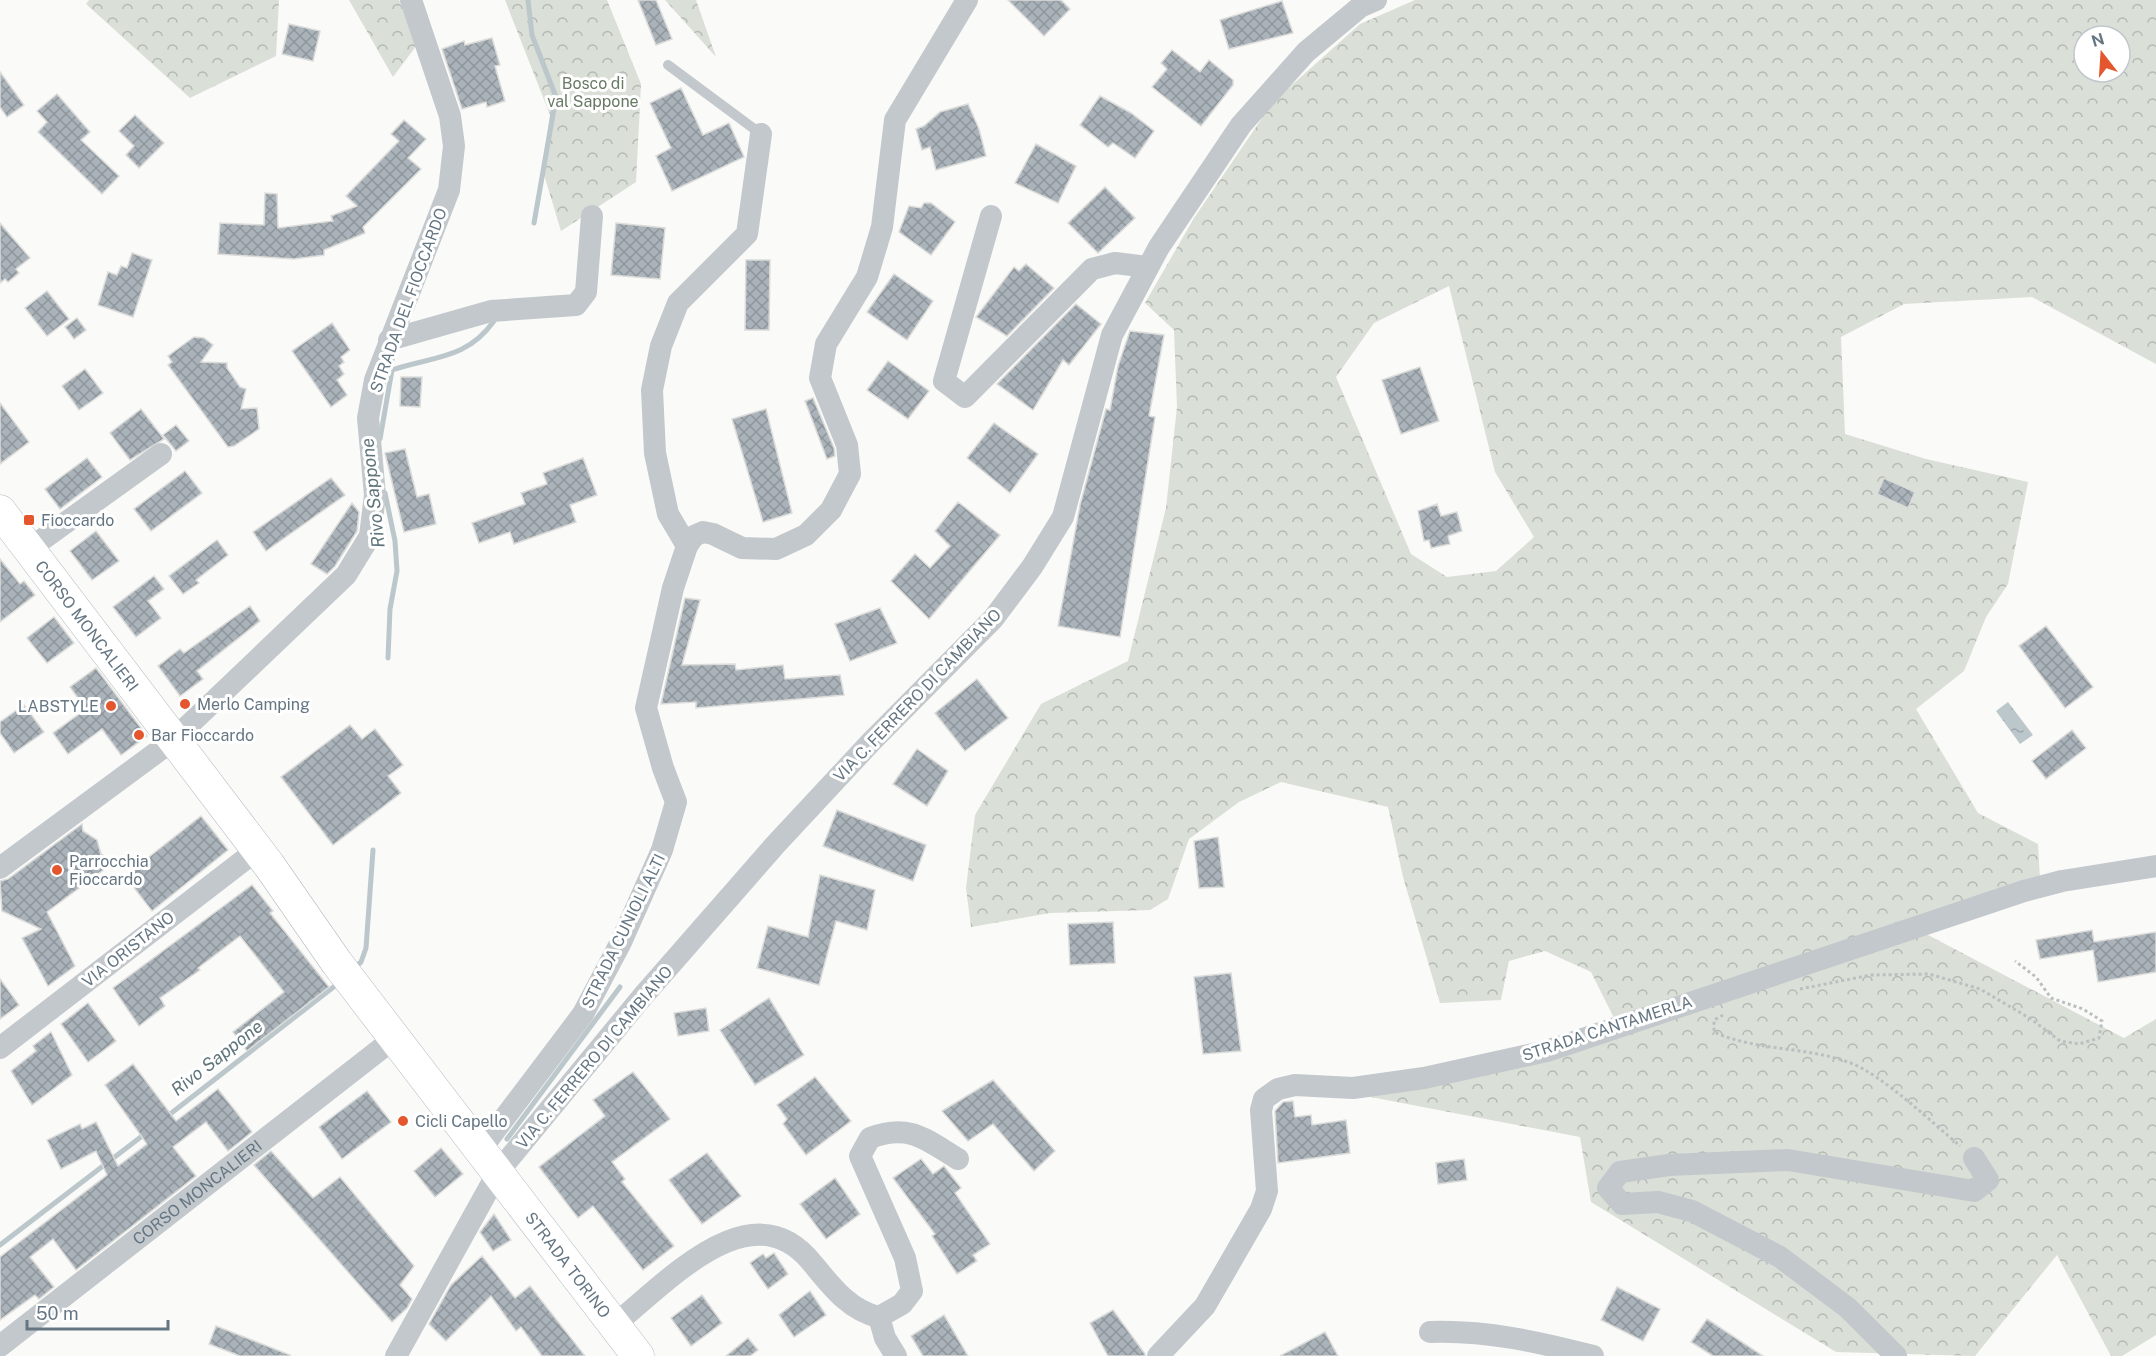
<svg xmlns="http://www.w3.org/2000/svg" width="2156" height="1356" font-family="'Public Sans',sans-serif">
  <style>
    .forest { fill: url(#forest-crowns); fill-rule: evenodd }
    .water { fill: url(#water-ripples) }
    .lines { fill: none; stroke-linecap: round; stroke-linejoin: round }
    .stream { stroke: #bbc7cb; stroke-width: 5 }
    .building { fill: url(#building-cross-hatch); stroke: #dcdcda; stroke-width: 1.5 }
    .secondary-casing { stroke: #b3babf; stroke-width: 33 }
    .path { stroke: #bbbfc2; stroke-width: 3; stroke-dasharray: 3 3; stroke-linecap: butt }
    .service { stroke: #c3c8cc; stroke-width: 10 }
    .minor { stroke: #c3c8cc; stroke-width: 22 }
    .secondary { stroke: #fff; stroke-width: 32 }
    .poi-dot { fill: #e4572e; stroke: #fff; stroke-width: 2 }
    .labels { text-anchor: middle; stroke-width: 6; stroke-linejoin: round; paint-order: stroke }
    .park-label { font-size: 16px; fill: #687a64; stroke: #fff }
    .street-label { font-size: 16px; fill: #657683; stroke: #fff }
    .poi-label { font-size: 16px; fill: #657683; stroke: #fff; text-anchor: start }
    .water-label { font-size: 18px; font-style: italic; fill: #60757c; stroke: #fff }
  </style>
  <defs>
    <pattern id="forest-crowns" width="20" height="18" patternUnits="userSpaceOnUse" patternTransform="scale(1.5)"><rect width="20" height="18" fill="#dadfd7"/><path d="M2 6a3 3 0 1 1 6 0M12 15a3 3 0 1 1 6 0" fill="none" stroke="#b4b9b4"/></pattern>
    <pattern id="water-ripples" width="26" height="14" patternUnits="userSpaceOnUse" patternTransform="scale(1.5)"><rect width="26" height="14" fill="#bbc7cb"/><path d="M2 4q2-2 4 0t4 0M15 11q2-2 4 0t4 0" fill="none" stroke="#9ca6aa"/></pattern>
    <pattern id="building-cross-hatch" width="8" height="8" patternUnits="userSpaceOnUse" patternTransform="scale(1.5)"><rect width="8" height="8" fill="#aab3b9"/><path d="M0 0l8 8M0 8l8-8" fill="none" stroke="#8e969c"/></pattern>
  </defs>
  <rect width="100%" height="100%" fill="#fafaf8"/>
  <!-- forest -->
  <g class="forest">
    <polygon points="89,0 279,0 276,56 190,98 86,4"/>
    <polygon points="349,0 399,0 417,45 393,77"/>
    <polygon points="505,0 607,0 641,84 636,182 561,231 542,168 550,115"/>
    <polygon points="665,0 696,0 716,57"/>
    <path d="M1415 0H2156V364L2032 297 1904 304 1841 337 1845 434 1926 459 2028 482 2008 584 1986 617 1964 671 1916 709 1978 813 2038 844 2040 879 1911 926 2124 1038 2156 1019V1335L2122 1356H2111L2057 1255 1975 1356 1836 1352 1591 1202 1580 1137 1308 1085 1466 1062 1615 1020 1591 972 1545 951 1509 961 1501 1000 1440 1003 1403 877 1388 807 1281 782 1239 802 1189 839 1168 899 1150 910 1050 913 971 927 966 888 975 815 1041 704 1128 661 1166 508 1177 407 1174 330 1145 303 1194 218 1273 102 1360 24ZM2084 36H2120V72H2084ZM1449 286 1495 472 1534 537 1496 571 1447 577 1411 554 1336 377 1374 323Z"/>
  </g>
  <!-- water -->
  <polygon class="water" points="2008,702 2033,735 2020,744 1996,711"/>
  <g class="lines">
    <!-- stream -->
    <g class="stream">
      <polyline points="528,0 532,35 556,97 534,223"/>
      <path d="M380 439 392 370C433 356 466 360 494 321"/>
      <polyline points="385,493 395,541 397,571 390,609 388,658"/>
      <polyline points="353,969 361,962 366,948 373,850"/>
      <polyline points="165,1118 340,982"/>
      <polyline points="507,1139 620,987"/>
      <polyline points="0,1245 146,1133"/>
    </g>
  </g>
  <!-- building -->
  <g class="building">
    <polygon points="638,0 656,0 672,39 656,45"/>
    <polygon points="1008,0 1061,0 1070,9 1044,36"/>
    <polygon points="1282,1 1293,33 1229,49 1220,20"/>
    <polygon points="289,24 320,31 313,61 282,54"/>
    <polygon points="492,38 500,65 495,66 505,101 487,107 486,102 462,109 442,49 464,41 465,45"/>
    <polygon points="1172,50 1200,72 1209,60 1233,80 1233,85 1201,126 1152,87 1167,69 1161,63"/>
    <polygon points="0,72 24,105 7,117 0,107"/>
    <polygon points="681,88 703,135 729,123 744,157 672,191 656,156 671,148 650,103"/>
    <polygon points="57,94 90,132 81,140 119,176 102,194 38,132 47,122 37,111"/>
    <polygon points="1100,96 1131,113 1154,131 1135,158 1113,143 1108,147 1080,125"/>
    <polygon points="968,104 979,129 986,156 936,170 930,147 922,150 916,129 924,126 940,112"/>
    <polygon points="135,115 164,143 139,168 126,155 134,146 119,131"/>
    <polygon points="404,120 426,139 408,158 421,169 363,227 365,233 324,250 324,255 294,259 218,254 220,223 264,225 265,193 277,194 278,228 333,221 331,216 357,206 346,196 399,141 391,134"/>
    <polygon points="1036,144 1076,166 1058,203 1015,183"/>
    <polygon points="1105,187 1135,218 1098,253 1068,223"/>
    <polygon points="924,203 931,203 955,222 931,255 899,232 909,206 921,208"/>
    <polygon points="0,223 30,258 16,269 19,273 8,282 5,279 0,283"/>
    <polygon points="616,223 665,228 660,279 611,275"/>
    <polygon points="132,253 152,260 133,317 98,305 108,272 117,275 121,266 127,268"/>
    <polygon points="746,260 770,260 769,330 745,330"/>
    <polygon points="1026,264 1054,288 1007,336 976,317 1014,267 1019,271"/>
    <polygon points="894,274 933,301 907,340 867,312"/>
    <polygon points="47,291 69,319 47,336 25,308"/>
    <polygon points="1076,304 1101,324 1069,365 1063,360 1033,410 997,384"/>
    <polygon points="77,318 86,330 74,339 65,327"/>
    <polygon points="332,323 350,350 341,357 344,362 339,366 344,374 337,380 347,395 331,407 292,351"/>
    <polygon points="1130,331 1164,335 1149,416 1155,417 1120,637 1058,626 1080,505 1106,409 1110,410 1118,366"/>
    <polygon points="194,337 204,338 213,345 201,362 227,363 227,368 240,387 246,389 241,409 257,408 259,429 234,446 228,447 168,365 172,362 168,356"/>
    <polygon points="888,361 929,391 908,419 867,390"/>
    <polygon points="1420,367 1439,421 1401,434 1382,380"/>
    <polygon points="85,369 103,393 79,410 62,386"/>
    <polygon points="401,377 422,377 420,407 400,406"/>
    <polygon points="813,398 834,448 835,456 827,459 805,401"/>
    <polygon points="0,403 29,442 0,464"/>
    <polygon points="141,409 164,439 130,460 110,433"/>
    <polygon points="766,409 792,513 763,522 732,419"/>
    <polygon points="994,423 1038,454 1010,493 967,458"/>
    <polygon points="176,425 189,441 176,451 163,435"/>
    <polygon points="405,449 417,497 429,494 436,524 404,532 385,453"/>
    <polygon points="87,458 102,477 60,509 45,489"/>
    <polygon points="583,458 597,495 570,505 576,522 514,544 510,532 479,543 472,523 525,504 521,493 547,484 543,473"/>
    <polygon points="185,471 202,493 151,531 134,509"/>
    <polygon points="331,478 345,495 266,551 253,532"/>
    <polygon points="1884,478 1915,492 1908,508 1877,494"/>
    <polygon points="958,502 1000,535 929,619 891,581 915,554 930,568 950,546 935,531"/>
    <polygon points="352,503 359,512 357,531 335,566 327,574 311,564"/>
    <polygon points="1437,504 1441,516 1457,512 1462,531 1448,536 1450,544 1431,548 1429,540 1424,541 1418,511"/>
    <polygon points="96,531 119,561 92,580 70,551"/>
    <polygon points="217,540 228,555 196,580 199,583 183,594 169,576"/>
    <polygon points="0,559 20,584 24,581 35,595 0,622"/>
    <polygon points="154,576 164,589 148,601 161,618 136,637 113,607"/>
    <polygon points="685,598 700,600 682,665 735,664 736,670 783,665 785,679 840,675 844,695 696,708 696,702 661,704"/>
    <polygon points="250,606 260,621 197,671 203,679 180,696 158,666 180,649 184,653"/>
    <polygon points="880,608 897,643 850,661 835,624"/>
    <polygon points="54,617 74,643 47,663 27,638"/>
    <polygon points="2046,626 2093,687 2065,708 2019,646"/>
    <polygon points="96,668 147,736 121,755 102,729 68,754 53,733 86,709 70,687"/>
    <polygon points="977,679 1008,718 965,751 935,713"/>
    <polygon points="24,705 44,732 14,753 0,733 0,722"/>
    <polygon points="350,725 362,739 375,729 403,765 388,776 401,793 333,845 281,777"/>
    <polygon points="2072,730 2086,748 2046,779 2032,761"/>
    <polygon points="917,749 948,771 927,806 893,784"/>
    <polygon points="837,810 926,845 913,881 823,846"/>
    <polygon points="201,816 228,850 152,911 125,876"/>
    <polygon points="82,824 83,831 97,840 101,854 114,862 47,912 75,966 48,986 22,938 41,929 2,911 0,881 8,879"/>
    <polygon points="1218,837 1224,887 1199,888 1194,841"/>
    <polygon points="820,875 875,890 867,930 836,921 819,985 757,968 768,926 808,937"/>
    <polygon points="252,885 273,911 270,913 329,987 247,1051 233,1032 284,992 240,936 198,968 200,970 160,998 165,1006 139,1026 113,988"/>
    <polygon points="1113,922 1115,963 1070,965 1068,924"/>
    <polygon points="2092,930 2094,942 2156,932 2156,972 2098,982 2093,950 2040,959 2036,940"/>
    <polygon points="1231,973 1241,1051 1203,1054 1194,977"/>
    <polygon points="0,979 19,1005 0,1019"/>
    <polygon points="769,998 804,1055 755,1085 720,1030"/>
    <polygon points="88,1003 116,1041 88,1062 61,1024"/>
    <polygon points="706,1008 709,1031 678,1036 674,1013"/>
    <polygon points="51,1032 72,1075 32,1105 11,1071 36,1051 33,1046"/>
    <polygon points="133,1064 176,1121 218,1089 252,1132 228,1151 206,1122 173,1147 196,1176 76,1270 53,1239 30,1257 54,1287 39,1299 35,1295 0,1320 0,1257 107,1175 96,1151 61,1169 47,1140 80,1124 82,1129 96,1122 118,1166 147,1144 105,1085"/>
    <polygon points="633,1072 670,1119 612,1162 625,1179 622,1182 674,1246 643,1270 593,1206 578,1218 539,1167 605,1116 593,1100"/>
    <polygon points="815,1077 851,1121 806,1155 783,1124 787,1119 777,1105"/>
    <polygon points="993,1080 1055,1151 1034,1171 993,1124 968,1141 942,1111"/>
    <polygon points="367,1091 391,1122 342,1159 319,1127"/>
    <polygon points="1293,1101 1295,1117 1311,1115 1312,1125 1346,1120 1350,1153 1278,1163 1275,1111 1283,1102"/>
    <polygon points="441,1148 463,1174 435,1197 414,1171"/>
    <polygon points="271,1151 313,1198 340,1177 414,1266 400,1285 412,1299 407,1308 392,1322 254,1165"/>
    <polygon points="707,1153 741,1196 702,1224 669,1180"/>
    <polygon points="921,1159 933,1174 944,1166 961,1188 955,1193 990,1244 973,1255 977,1261 957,1274 932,1236 935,1234 893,1178"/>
    <polygon points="1464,1159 1467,1180 1438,1184 1436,1163"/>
    <polygon points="835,1178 860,1214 826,1239 800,1204"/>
    <polygon points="494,1214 511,1240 493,1251 480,1232"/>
    <polygon points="774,1253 788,1274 768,1289 750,1263 763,1254 766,1258"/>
    <polygon points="482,1256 515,1298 530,1286 585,1356 542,1356 521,1327 516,1331 491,1296 446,1341 429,1324 451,1285"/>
    <polygon points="1617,1287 1660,1309 1643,1341 1601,1320"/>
    <polygon points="810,1291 826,1315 794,1337 779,1315"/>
    <polygon points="702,1295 722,1323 691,1346 671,1318"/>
    <polygon points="1113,1310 1145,1354 1145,1356 1108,1356 1090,1323"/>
    <polygon points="944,1315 968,1356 923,1356 911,1336"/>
    <polygon points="1707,1319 1763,1356 1713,1356 1691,1342"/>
    <polygon points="216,1326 290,1355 290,1356 240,1356 209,1344"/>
    <polygon points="1325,1332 1338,1356 1280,1356"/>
    <polygon points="748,1338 758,1350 750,1356 726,1356"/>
  </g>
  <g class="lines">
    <defs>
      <g id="secondary">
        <path id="s2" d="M0 511 269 865 337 963 638 1356"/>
      </g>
    </defs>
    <!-- secondary casing -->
    <use href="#secondary" class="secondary-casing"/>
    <!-- path -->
    <g class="path">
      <polyline points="1800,989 1871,975 1929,974 1980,989 2031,1019 2060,1041 2079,1044 2099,1038 2102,1021 2083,1009 2051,998 2036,977 2015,961"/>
      <path d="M1723 1015 1714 1020V1032C1758 1052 1809 1046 1853 1064 1883 1076 1934 1124 1960 1146"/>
    </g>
    <!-- service -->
    <polyline class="service" points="668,65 761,134"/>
    <!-- minor -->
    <g class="minor">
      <polyline points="991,216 944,381 965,397 1092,269 1115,263 1148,267"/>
      <polyline points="389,340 491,311 576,305 586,292 592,216"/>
      <polyline points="687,546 668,514 655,453 652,390 661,346 678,303 747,234 761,134"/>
      <polyline points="29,549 161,454"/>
      <polyline points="0,868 172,741 346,575 370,536 375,495 368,418 375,380 449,190 454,146 450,116 411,0"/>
      <polyline points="0,1048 257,850"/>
      <polyline points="481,1149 583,1014 621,942 662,850 676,802 663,768 646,708 673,588 687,546 694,536 703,532 713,534 742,548 776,549 806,535 831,510 850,474 847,445 820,378 826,344 867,277 882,227 895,120 967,0"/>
      <polyline points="879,1317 885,1338 896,1356"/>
      <path d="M615 1324C666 1284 752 1186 813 1264 831 1286 850 1311 879 1317L902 1304 912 1291 905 1258 860 1156 870 1138C909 1123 925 1139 958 1159"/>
      <path d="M1430 1332C1486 1330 1539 1342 1593 1356"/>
      <path id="s1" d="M0 1346 396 1037"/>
      <polyline points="396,1356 498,1172 643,996 776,844 871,742 993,619 1032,567 1063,517 1112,335 1159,247 1241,125 1306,52 1360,7 1376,0"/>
      <polyline points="1158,1356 1205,1306 1261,1209 1267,1191 1261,1110 1264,1099 1278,1089 1295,1085 1353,1088 1424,1078 1547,1051 2024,891 2062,881 2156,866"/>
      <polyline points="1896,1356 1848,1308 1780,1257 1692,1211 1658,1202 1622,1204 1608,1188 1620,1172 1669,1165 1788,1160 1974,1191 1988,1180 1974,1158"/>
    </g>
    <!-- secondary -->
    <use href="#secondary" class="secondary"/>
  </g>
  <!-- markers -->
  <g class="poi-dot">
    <rect x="23" y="514" width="12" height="12" rx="3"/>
    <circle cx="185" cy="704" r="6"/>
    <circle cx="111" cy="706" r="6"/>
    <circle cx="139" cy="735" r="6"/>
    <circle cx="57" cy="870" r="6"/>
    <circle cx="403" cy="1121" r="6"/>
  </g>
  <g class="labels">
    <!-- park labels -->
    <g class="park-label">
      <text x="593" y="89">Bosco di<tspan x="593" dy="18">val Sappone</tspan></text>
    </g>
    <!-- street labels -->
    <g class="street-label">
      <text transform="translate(408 300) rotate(-70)" y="6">STRADA DEL FIOCCARDO</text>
      <text dy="6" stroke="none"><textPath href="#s2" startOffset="144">CORSO MONCALIERI</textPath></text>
      <text transform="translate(917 695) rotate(-46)" y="6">VIA C. FERRERO DI CAMBIANO</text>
      <text transform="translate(623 931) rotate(-64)" y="6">STRADA CUNIOLI ALTI</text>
      <text transform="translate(128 949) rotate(-38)" y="6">VIA ORISTANO</text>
      <text transform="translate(1607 1028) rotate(-18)" y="6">STRADA CANTAMERLA</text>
      <text transform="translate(594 1057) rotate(-50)" y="6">VIA C. FERRERO DI CAMBIANO</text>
      <text dy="6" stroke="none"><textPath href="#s1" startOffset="250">CORSO MONCALIERI</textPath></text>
      <text dy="6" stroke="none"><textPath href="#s2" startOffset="944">STRADA TORINO</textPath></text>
    </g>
    <!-- poi labels -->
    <g class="poi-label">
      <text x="41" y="526">Fioccardo</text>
      <text x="197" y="710">Merlo Camping</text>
      <text x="99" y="712" text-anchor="end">LABSTYLE</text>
      <text x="151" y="741">Bar Fioccardo</text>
      <text x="69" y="867">Parrocchia<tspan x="69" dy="18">Fioccardo</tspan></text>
      <text x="415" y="1127">Cicli Capello</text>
    </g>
    <!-- water labels -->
    <g class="water-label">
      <text transform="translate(373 493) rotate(-96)" y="6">Rivo Sappone</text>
      <text transform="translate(217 1058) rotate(-38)" y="6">Rivo Sappone</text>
    </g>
  </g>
  <!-- north arrow -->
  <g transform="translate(2102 54) rotate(343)"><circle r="28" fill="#ffffff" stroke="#c1c8cd" stroke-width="1.5"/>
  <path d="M0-4.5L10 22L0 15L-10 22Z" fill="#e4572e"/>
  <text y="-9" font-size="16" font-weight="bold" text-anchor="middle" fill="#657683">N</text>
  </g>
  <!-- scale -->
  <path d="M27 1320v9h141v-9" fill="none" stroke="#657683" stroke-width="3"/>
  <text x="36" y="1320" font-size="18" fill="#657683" stroke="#ffffff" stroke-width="4.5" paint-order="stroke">50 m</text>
</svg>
